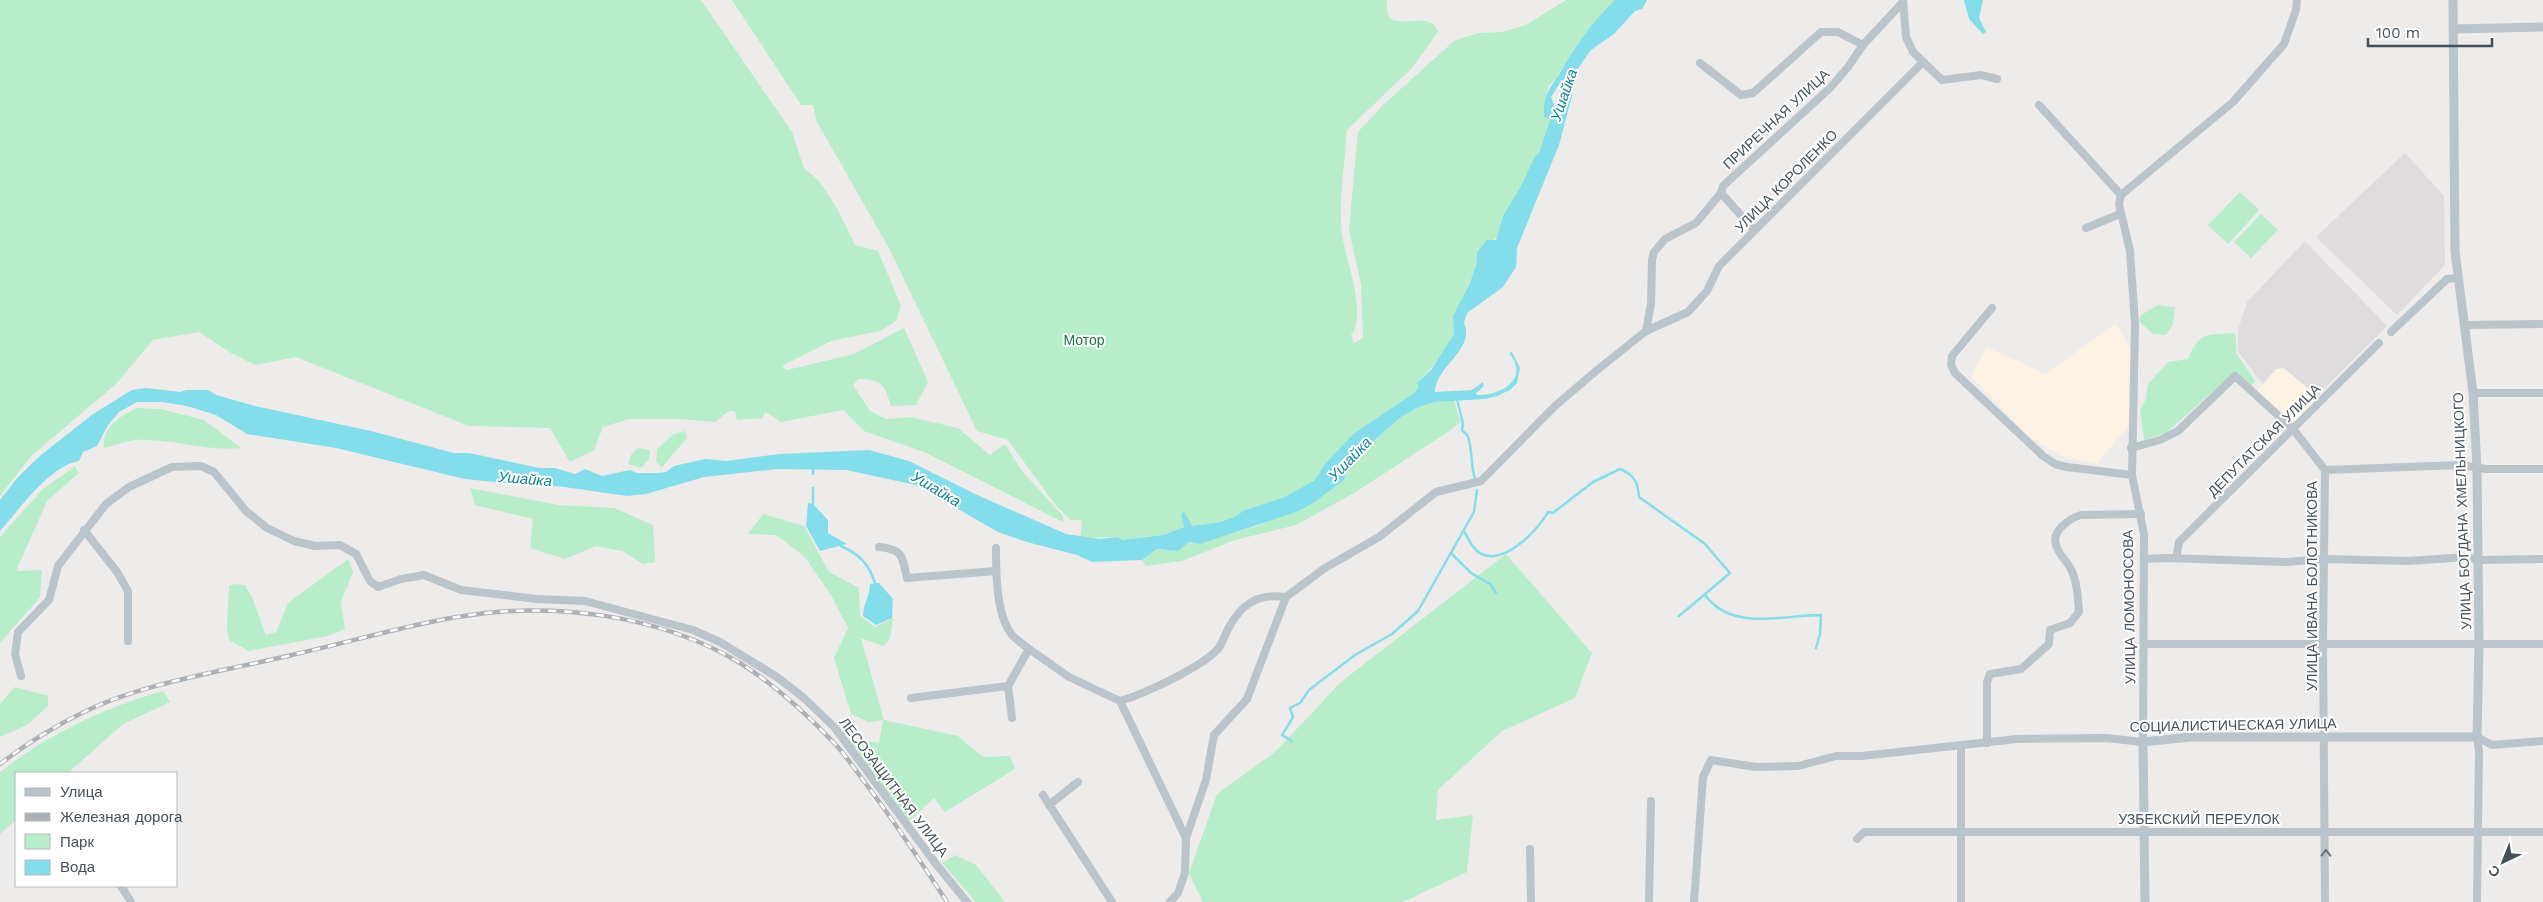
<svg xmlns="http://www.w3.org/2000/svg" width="2543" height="902" font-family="'Work Sans',sans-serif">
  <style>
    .commercial { fill: #fbf2e2 }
    .education { fill: #dfdcdd }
    .green { fill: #b7eec9 }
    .water { fill: #84ddeb; fill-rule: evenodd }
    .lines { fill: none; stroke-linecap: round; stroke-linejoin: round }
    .stream { stroke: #84ddeb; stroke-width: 2.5 }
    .river { stroke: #84ddeb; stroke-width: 15 }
    .minor { stroke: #b9c4cb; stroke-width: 8 }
    .tertiary { stroke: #b9c4cb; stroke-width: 9 }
    .rail-casing { stroke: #adb1b6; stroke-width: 4.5 }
    .rail { stroke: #fff; stroke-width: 2.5; stroke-dasharray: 8; stroke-linecap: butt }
    .oneway { stroke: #67737a }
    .labels { text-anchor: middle; stroke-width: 4; stroke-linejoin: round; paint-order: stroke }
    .street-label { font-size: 14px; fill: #445058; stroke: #fff }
    .park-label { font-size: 14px; fill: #157840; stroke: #fff }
    .water-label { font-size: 15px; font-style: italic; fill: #0c8295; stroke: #fff }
  </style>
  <rect width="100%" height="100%" fill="#eeebeb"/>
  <!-- commercial -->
  <g class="commercial">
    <polygon points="2116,324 2131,350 2129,425 2097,464 2063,457 2029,437 1971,376 1987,347 2045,374"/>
    <polygon points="2284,368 2320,399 2293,426 2256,392 2276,369"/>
  </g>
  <!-- education -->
  <g class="education">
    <polygon points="2405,153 2444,196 2445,265 2397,315 2316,237"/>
    <polygon points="2305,241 2387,326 2317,396 2284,368 2276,369 2263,384 2238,352 2238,330 2247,302"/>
  </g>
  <!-- green -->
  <g class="green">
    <path d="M0 0H701L792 132 804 168 820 182 838 210 855 245 878 251 901 306 896 321 880 331 831 341 782 366 787 370 854 354 904 328 928 382 916 405 891 406C884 384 883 380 859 379L853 385 870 411 886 419 910 417 958 428 990 455 1005 444 1022 471 1063 516V522L924 452 864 431 843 410 781 422 766 412 762 418 737 420 735 411H729L715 422 678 419H629L603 427 594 450 570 462 550 428 469 426 296 357 255 365 231 353 199 332 153 340 116 384 31 456 0 496Z"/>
    <path d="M732 0H1387C1382 42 1429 4 1438 32L1412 68 1347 130C1345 167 1336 209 1344 245 1349 267 1366 317 1351 335L1354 343 1363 338 1361 284 1349 230 1358 132 1383 105 1454 41 1478 33 1502 32 1526 25 1566 0H1617L1578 43 1556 78 1548 87 1544 117 1550 120 1535 165 1534 181 1530 184 1512 226 1477 252C1476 275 1464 293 1455 314 1452 321 1455 326 1454 333 1453 343 1426 375 1418 382L1419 387 1414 393 1353 434 1325 464 1314 481 1284 497 1243 511 1236 516 1220 522 1192 526 1184 512 1182 514 1184 527 1163 535 1123 540 1118 537 1080 538 1082 520H1071L1057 507 1008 440 977 431 890 250 816 120 813 105H801Z"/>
    <polygon points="2240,192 2259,210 2228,244 2208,225"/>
    <polygon points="2261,214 2278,230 2251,258 2234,242"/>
    <polygon points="2158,305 2175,307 2173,324 2166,335 2153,334 2139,321 2141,315"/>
    <path d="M2235 333 2237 354 2255 381 2251 386 2232 374 2166 433 2144 440 2140 410 2146 399 2148 384 2168 362 2188 359C2199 331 2207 335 2235 333Z"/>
    <polygon points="1454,400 1460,422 1451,430 1354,493 1296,525 1235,540 1182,561 1146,566 1142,560 1157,549 1178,551 1189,542 1200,544 1259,525 1312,504 1344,480 1347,467 1357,455 1401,417 1419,407 1435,402"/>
    <path d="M137 408 161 409 204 420 241 448C205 452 171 438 135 440 125 441 114 446 104 448 102 427 120 416 137 408Z"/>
    <polygon points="685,431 687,438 662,467 656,462 657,449 674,434"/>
    <polygon points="638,448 650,450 649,459 641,468 628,464 631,455"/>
    <polygon points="75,466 79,473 47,501 16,571 42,570 40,597 0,643 0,537 42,490"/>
    <polygon points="470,488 558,505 614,508 653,525 655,562 643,564 622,551 596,546 565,559 530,548 533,519 475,505"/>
    <polygon points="763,514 804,526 829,572 859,588 860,616 875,627 893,618 890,639 883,646 861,638 884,720 958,736 983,757 1010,756 1015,769 945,812 934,798 909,821 844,737 879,743 883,720 869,722 851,714 834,658 848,628 831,595 804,556 776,535 748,534"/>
    <polygon points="1506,554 1592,653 1575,698 1502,731 1438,790 1436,820 1473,815 1467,872 1403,902 1203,902 1189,873 1217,794 1275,752 1341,682"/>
    <polygon points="348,559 353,572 341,602 345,629 328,636 249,651 229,640 227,629 229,586 234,584 245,585 252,597 266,635 276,632 288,603"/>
    <polygon points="15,687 48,696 48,706 27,725 0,737 0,704"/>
    <path d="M163 691 170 702 123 724 68 773H16V820L0 834V772C49 734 103 708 163 691Z"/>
    <polygon points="955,855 976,865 1005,902 976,902 942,863"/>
  </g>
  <!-- water -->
  <g class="water">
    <path d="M1615 0H1647L1642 9 1635 11 1614 34 1591 50 1576 71 1572 80V96L1559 145 1517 248 1516 267 1503 287 1467 313 1464 323C1476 349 1435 367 1435 392L1472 390 1483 382 1484 386 1476 393 1477 395C1502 396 1530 378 1509 353L1512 352 1520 368 1517 383 1510 390 1497 396 1484 399 1435 402 1419 407 1401 417 1357 455 1347 467 1344 480 1312 504 1296 512 1200 544 1189 542 1178 551 1157 549 1142 560 1092 562 1077 555 1027 542 998 532 916 485 846 470 778 469 731 474 704 477 646 494 627 496 557 486 544 487 465 479 336 448 247 434 216 415 187 406 162 402H137L119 412 108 425 97 446 83 452 79 461C49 466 19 510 0 531V500L18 477 41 455 93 414 132 390 146 388 180 392 187 390H208L216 395 255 406 371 431 454 453H469L539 468H555L575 474 585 469 602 476 630 470 637 473H657L666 472 674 466 705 459 726 461 780 454 869 450 909 461 975 494 1066 534 1100 539 1118 537 1123 540 1163 535 1184 527 1181 514 1184 511 1192 526 1220 522 1236 516 1243 511 1284 497 1314 481 1325 464 1353 434 1414 393 1419 387 1417 383 1431 370 1454 334 1453 316 1469 285 1476 265 1477 252 1487 240H1496L1512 226 1530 183 1534 181 1535 165 1550 120 1544 117C1542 95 1551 87 1561 71 1577 43 1592 23 1615 0ZM1560 83H1563L1565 95 1555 106 1551 97Z"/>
    <polygon points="1964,0 1983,0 1979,18 1986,32 1983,34 1969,19"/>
    <polygon points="808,503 813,504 828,520 828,533 847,544 820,551 806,526"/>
    <path d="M879 583 893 599 892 618 876 625 863 616C863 604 870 596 870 584Z"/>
  </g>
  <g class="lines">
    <!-- stream -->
    <g class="stream">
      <path d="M1457 399 1463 424 1462 430C1463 432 1466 433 1467 435 1472 441 1471 468 1475 479"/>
      <polyline points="813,466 813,474"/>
      <polyline points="813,488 813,504"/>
      <path d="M1464 531C1468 538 1472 549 1480 553 1503 567 1538 530 1548 512L1553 513 1593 482 1620 469C1634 474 1638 483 1639 497L1705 544 1730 573 1679 616"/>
      <path d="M841 546C859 554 869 564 875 583"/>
      <polyline points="1451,553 1471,573 1490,584 1496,593"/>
      <path d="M1705 595C1732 632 1783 615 1821 615L1820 634 1816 648"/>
      <polyline points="1292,741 1282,735 1293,717 1290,708 1300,703 1309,690 1355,655 1392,634 1418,611 1474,512 1477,490"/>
    </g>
    <!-- river -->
    <polyline class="river" points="1501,251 1510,219 1527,191 1541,161"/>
    <!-- minor -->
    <g class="minor">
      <polyline points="1903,0 1906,37 1913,52 1942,80 1981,75 1997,79"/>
      <polyline points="1700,63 1741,95 1753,93 1821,32 1838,32 1863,45"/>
      <polyline points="2039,105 2121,195"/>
      <polyline points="1721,193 1754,230"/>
      <polyline points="2121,195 2233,102 2284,44 2296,10 2297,0"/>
      <polyline points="2086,228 2120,214"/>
      <polyline points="1992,308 1952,356 1951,365 1955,373 2043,456 2055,464 2067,467 2132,475"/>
      <polyline points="2465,325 2543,324"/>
      <polyline points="1646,331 1651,304 1652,260 1654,252 1665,239 1696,223 1721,193 1723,186 1831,87 1848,67 1863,45 1902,3"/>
      <polyline points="2391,332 2447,279 2459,278"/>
      <polyline points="2473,393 2543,393"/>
      <polyline points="2131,448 2160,440 2178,431 2235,376 2293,429 2325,470 2323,643 2325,902"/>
      <polyline points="2325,470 2461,465 2486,469 2543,469"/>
      <polyline points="84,530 117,572 128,591 128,641"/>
      <path d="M879 547C903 549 902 556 907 578L996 571"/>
      <path d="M996 548C996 573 996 617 1013 636 1018 641 1024 645 1029 649L1008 686 1012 718"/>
      <polyline points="2176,558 2179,542 2379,343"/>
      <polyline points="2144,559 2167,558 2285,562 2324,559 2409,561 2466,557 2478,560 2543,559"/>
      <polyline points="2145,644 2543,644"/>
      <polyline points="1029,649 1069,677 1120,701 1186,838 1185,873 1178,893 1170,902"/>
      <polyline points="21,676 15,654 18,632 49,600 58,566 106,504 129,487 172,467 201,466 214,472 246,511 267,528 294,541 315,546 340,545 356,554 370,581 378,587 401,579 424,575 461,590 537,599 585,601 693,630 720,642 777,677 804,698 835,728 936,864 967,902"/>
      <polyline points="911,698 1008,686"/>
      <path d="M1120 701C1144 694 1200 668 1218 649 1222 644 1225 635 1228 629 1241 604 1258 593 1286 597L1325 568 1379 537 1436 492 1481 481 1555 406 1596 371 1646 331 1688 312 1707 291 1719 266 1923 62"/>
      <polyline points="2477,737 2479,751 2477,902"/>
      <polyline points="2477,737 2492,745 2543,741"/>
      <path d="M1987 743V682L1990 674 2021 669 2049 644 2050 630 2070 623 2079 612C2078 597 2077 582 2071 569 2067 561 2058 554 2056 545 2051 531 2070 518 2081 515L2141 514"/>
      <polyline points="1043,795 1112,902"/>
      <polyline points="1049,805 1078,782"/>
      <polyline points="1186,838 1206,780 1214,735 1247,699 1286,597"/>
      <polyline points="1857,839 1864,832 2543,832"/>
      <polyline points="1530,849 1531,902"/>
      <polyline points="121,886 131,902"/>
      <polyline points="1649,902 1651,801"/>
      <polyline points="1694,902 1703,777 1711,760 1756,767 1798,766 1836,756 1862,756 2017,739 2106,738 2143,742 2144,534 2132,475 2135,324 2130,251 2119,204 2121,195"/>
      <polyline points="1961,902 1961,746"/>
    </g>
    <!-- tertiary -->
    <g class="tertiary">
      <polyline points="2453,29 2543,27"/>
      <polyline points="2145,902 2143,742 2190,737 2477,737 2479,645 2477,468 2473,393 2455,251 2453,0"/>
    </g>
    <defs>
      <path id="rail" d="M0 764C26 744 55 726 84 712 145 682 230 670 296 654 350 642 403 626 457 617 550 601 659 614 740 663 775 685 807 714 836 745 847 757 856 771 866 784 895 822 921 862 947 902"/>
    </defs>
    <!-- rail casing -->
    <use href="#rail" class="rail-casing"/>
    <!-- rail -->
    <use href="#rail" class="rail"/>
  </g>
  <!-- one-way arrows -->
  <defs><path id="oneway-chevron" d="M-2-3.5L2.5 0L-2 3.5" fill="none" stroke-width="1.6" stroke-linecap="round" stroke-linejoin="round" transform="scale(1.25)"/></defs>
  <use class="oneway" href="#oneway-chevron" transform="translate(2326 853) rotate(-89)"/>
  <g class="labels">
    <!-- street labels -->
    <g class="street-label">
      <text transform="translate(1776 119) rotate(-43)" y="5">ПРИРЕЧНАЯ УЛИЦА</text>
      <text transform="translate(1786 181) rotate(-45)" y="5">УЛИЦА КОРОЛЕНКО</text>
      <text transform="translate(2264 440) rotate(-45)" y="5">ДЕПУТАТСКАЯ УЛИЦА</text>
      <text transform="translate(2462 511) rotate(-92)" y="5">УЛИЦА БОГДАНА ХМЕЛЬНИЦКОГО</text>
      <text transform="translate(2312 586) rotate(-90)" y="5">УЛИЦА ИВАНА БОЛОТНИКОВА</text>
      <text transform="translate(2129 607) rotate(-91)" y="5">УЛИЦА ЛОМОНОСОВА</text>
      <text transform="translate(2233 725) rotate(-1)" y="5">СОЦИАЛИСТИЧЕСКАЯ УЛИЦА</text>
      <text transform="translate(894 787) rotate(53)" y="5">ЛЕСОЗАЩИТНАЯ УЛИЦА</text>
      <text x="2199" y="824">УЗБЕКСКИЙ ПЕРЕУЛОК</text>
    </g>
    <!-- park labels -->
    <g class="park-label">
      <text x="1084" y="345">Мотор</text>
    </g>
    <!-- water labels -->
    <g class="water-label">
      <text transform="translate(1564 95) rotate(-71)" y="5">Ушайка</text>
      <text transform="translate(1350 459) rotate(-46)" y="5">Ушайка</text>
      <text transform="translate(525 479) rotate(5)" y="5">Ушайка</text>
      <text transform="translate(936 489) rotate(31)" y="5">Ушайка</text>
    </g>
  </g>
  <!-- legend -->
  <rect x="15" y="772" width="162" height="115" fill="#ffffff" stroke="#b4b9bc"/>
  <rect x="25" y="788" width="25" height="8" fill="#b9c4cb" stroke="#b4b9bc"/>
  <text x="60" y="797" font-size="15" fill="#445058">Улица</text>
  <rect x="25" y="813" width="25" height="8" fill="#adb1b6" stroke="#b4b9bc"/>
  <text x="60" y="822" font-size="15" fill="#445058">Железная дорога</text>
  <rect x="25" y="834" width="25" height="15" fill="#b7eec9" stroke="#b4b9bc"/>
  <text x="60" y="847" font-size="15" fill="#445058">Парк</text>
  <rect x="25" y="860" width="25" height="15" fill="#84ddeb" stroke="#b4b9bc"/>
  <text x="60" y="872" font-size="15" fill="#445058">Вода</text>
  <!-- north arrow -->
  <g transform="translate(2503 862) rotate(223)" stroke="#ffffff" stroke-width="4" paint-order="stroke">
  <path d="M0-4L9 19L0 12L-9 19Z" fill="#445058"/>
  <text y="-8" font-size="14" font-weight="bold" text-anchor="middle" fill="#445058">С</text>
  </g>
  <!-- scale -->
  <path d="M2368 38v8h124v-8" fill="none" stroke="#445058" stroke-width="2.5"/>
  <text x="2376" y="38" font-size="15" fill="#445058" stroke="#ffffff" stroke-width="4" paint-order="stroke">100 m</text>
</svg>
